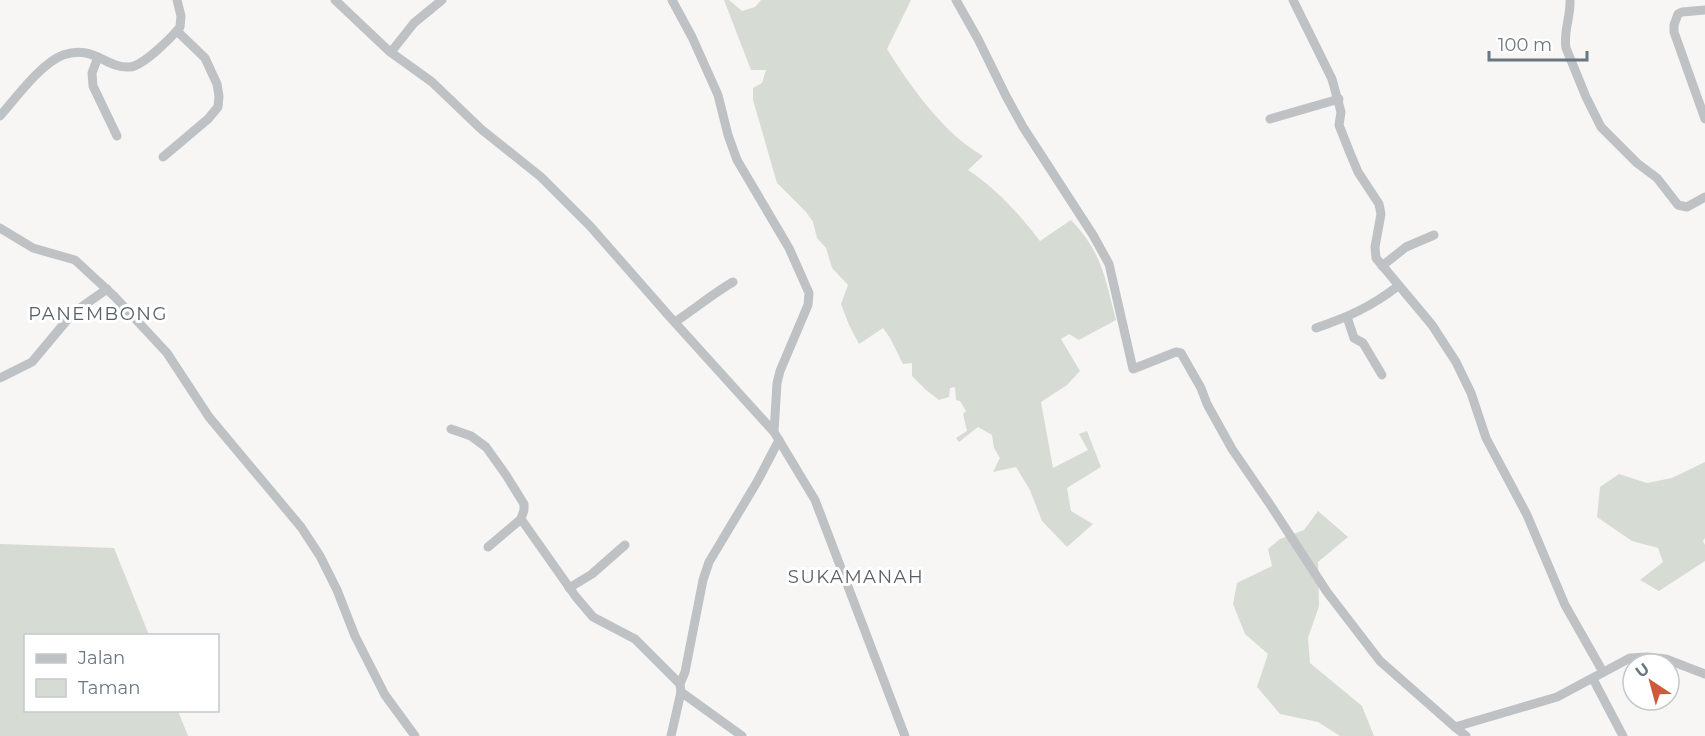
<svg xmlns="http://www.w3.org/2000/svg" width="1705" height="736" font-family="Montserrat,sans-serif">
  <style>
    .green { fill: #d6dbd4 }
    .lines { fill: none; stroke-linecap: round; stroke-linejoin: round }
    .minor { stroke: #bec2c5; stroke-width: 9 }
    .labels { text-anchor: middle; stroke-width: 6; stroke-linejoin: round; paint-order: stroke }
    .quarter-label { font-size: 18px; letter-spacing: 1.5px; fill: #566067; stroke: #fff }
  </style>
  <rect width="100%" height="100%" fill="#f7f6f4"/>
  <!-- green -->
  <g class="green">
    <path d="M724 0H729L742 11 755 7 761 0H911L887 49C910 86 944 134 983 156L968 170C997 189 1019 214 1040 241L1071 220C1102 252 1105 278 1116 320L1079 340 1069 334 1061 339 1080 371 1067 385 1041 402 1053 468 1088 450 1079 434 1087 431 1101 467 1067 488 1071 511 1093 524 1067 547 1042 521 1030 490 1016 467 993 472 1000 458 994 448 992 435 978 427 959 442 956 438 967 431 963 414 966 411 960 401 956 400 955 387 950 388 949 397 939 400 926 390 912 376V363L903 364 890 338 883 328 859 344 849 325 841 304 848 285 832 268 826 248 817 238 813 222 806 212 777 183 753 100V88L762 83 766 70H751Z"/>
    <polygon points="1705,462 1705,538 1703,541 1705,545 1705,561 1659,591 1640,580 1663,562 1658,548 1632,541 1597,517 1600,487 1619,474 1647,483 1672,478"/>
    <polygon points="1318,511 1348,537 1318,562 1319,606 1308,638 1310,663 1362,706 1374,736 1340,736 1318,722 1280,714 1257,687 1268,654 1245,634 1233,604 1237,583 1272,566 1268,549 1280,539 1304,530"/>
    <polygon points="0,544 114,548 149,635 26,636 26,710 178,711 188,736 0,736"/>
  </g>
  <g class="lines">
    <!-- minor -->
    <g class="minor">
      <polyline points="335,0 389,51 432,82 481,129 541,177 590,226 669,316 774,432"/>
      <polyline points="672,0 692,37 718,95 728,135 737,160 789,248 809,293 808,305 780,371 777,383 774,432 815,500 905,736"/>
      <polyline points="956,0 978,39 1006,96 1023,127 1093,235 1109,264 1133,369 1176,352 1181,353 1201,388 1207,404 1232,449 1271,506 1327,592 1380,661 1455,727 1557,697 1630,658 1647,657 1666,659 1705,674"/>
      <polyline points="1293,0 1332,79 1341,112 1339,125 1350,153 1358,172 1379,204 1381,214 1375,247 1376,258 1432,325 1456,362 1471,393 1486,438 1527,515 1565,605 1603,672"/>
      <path d="M1570 0C1571 16 1563 32 1566 48L1586 97 1601 127 1637 163 1657 178 1678 205 1687 207 1705 197"/>
      <polyline points="1705,10 1682,12 1678,14 1674,25 1674,32 1705,119"/>
      <polyline points="391,52 414,23 442,0"/>
      <polyline points="98,57 92,73 93,86 117,136"/>
      <path d="M0 116C16 98 40 64 63 55 94 44 106 69 130 67 143 66 171 38 180 27L181 16 177 0"/>
      <polyline points="1270,119 1339,99"/>
      <polyline points="163,157 208,119 218,107 219,96 217,84 205,58 177,31"/>
      <polyline points="0,228 33,248 75,260 114,296 167,353 209,417 301,527 320,556 337,590 355,636 385,695 415,736"/>
      <polyline points="1382,266 1406,247 1434,235"/>
      <polyline points="1347,317 1354,338 1363,343 1382,375"/>
      <path d="M675 322C695 309 712 294 733 282"/>
      <path d="M1316 328C1348 317 1371 307 1398 286"/>
      <polyline points="0,378 32,362 73,313 107,289"/>
      <polyline points="451,429 471,436 486,447 506,475 524,504 524,510 521,519"/>
      <polyline points="488,547 521,519 576,597 593,617 635,639 680,684"/>
      <polyline points="569,588 592,574 625,545"/>
      <polyline points="1593,679 1623,736"/>
      <polyline points="1455,727 1466,736"/>
      <polyline points="671,736 681,692"/>
      <polyline points="742,736 681,692 680,684 685,672 703,580 709,562 757,482 779,440"/>
    </g>
  </g>
  <g class="labels">
    <!-- quarter labels -->
    <g class="quarter-label">
      <text x="98" y="320">PANEMBONG</text>
      <text x="856" y="583">SUKAMANAH</text>
    </g>
  </g>
  <!-- legend -->
  <rect x="24" y="634" width="195" height="78" fill="#ffffff" stroke="#c3c9cd" stroke-width="1.5"/>
  <rect x="36" y="654" width="30" height="9" fill="#bec2c5" stroke="#c3c9cd" stroke-width="1.5"/>
  <text x="78" y="664" font-size="18" fill="#697781">Jalan</text>
  <rect x="36" y="679" width="30" height="18" fill="#d6dbd4" stroke="#c3c9cd" stroke-width="1.5"/>
  <text x="78" y="694" font-size="18" fill="#697781">Taman</text>
  <!-- north arrow -->
  <g transform="translate(1651 682) rotate(324)"><circle r="28" fill="#ffffff" stroke="#c3c9cd" stroke-width="1.5"/>
  <path d="M0-4.5L10 22L0 15L-10 22Z" fill="#cf593c"/>
  <text y="-9" font-size="16" font-weight="bold" text-anchor="middle" fill="#697781">U</text>
  </g>
  <!-- scale -->
  <path d="M1489 51v9h98v-9" fill="none" stroke="#697781" stroke-width="3"/>
  <text x="1498" y="51" font-size="18" fill="#697781" stroke="#ffffff" stroke-width="4.5" paint-order="stroke">100 m</text>
</svg>
